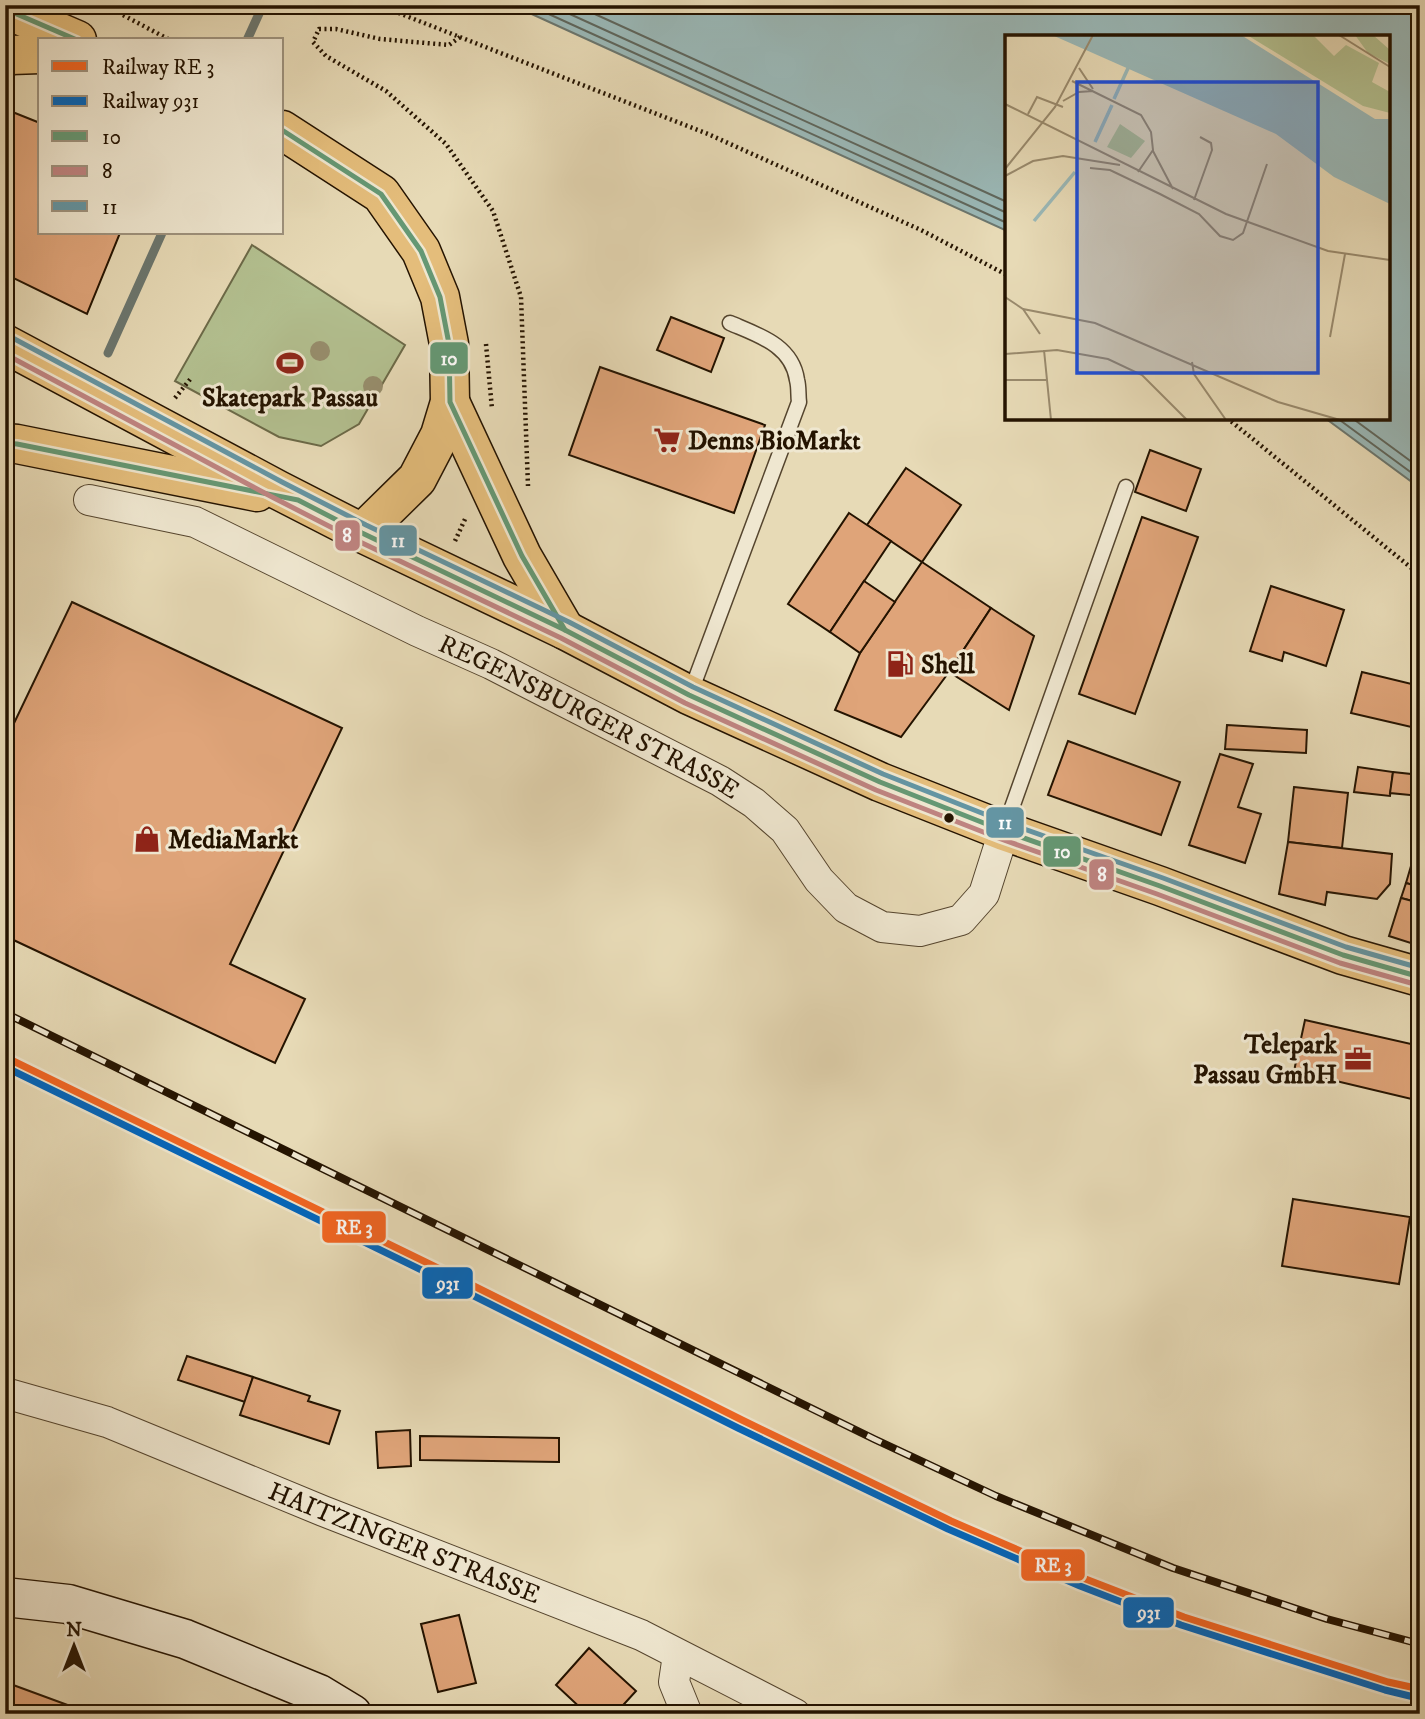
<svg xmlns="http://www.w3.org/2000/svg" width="1425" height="1719" font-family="'IM FELL DW Pica',serif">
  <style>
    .pitch { fill: #b3c090; stroke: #6c6a48; stroke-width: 2 }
    .water { fill: #9ab8b7; stroke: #6b766e; stroke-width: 2 }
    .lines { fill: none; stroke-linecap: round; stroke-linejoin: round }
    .shore { stroke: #5f665c; stroke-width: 2 }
    .stream { stroke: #6b766e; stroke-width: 9 }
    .building { fill: #dfa479; stroke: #241300; stroke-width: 2 }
    .lane-casing { stroke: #55452e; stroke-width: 17 }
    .street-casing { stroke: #55452e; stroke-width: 32 }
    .secondary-casing { stroke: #241300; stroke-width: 41 }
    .primary-casing { stroke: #241300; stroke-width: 41 }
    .path { stroke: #241300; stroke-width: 4.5; stroke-dasharray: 2 3.5; stroke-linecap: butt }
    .lane { stroke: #efe7d0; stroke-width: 14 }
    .street { stroke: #efe7d0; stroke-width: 30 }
    .secondary { stroke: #efe7d0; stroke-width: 38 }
    .primary { stroke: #e4bd7b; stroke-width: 38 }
    .rail-casing { stroke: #241300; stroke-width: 8 }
    .rail { stroke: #efe7d0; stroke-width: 5; stroke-dasharray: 16; stroke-linecap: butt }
    .bus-1-casing { stroke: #efe7d0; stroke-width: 10 }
    .bus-2-casing { stroke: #efe7d0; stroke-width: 10 }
    .bus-3-casing { stroke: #efe7d0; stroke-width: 10 }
    .bus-1 { stroke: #659874; stroke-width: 5 }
    .bus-2 { stroke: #bf8481; stroke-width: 5 }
    .bus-3 { stroke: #6495a3; stroke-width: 5 }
    .rail-1-casing { stroke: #efe7d0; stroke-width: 12 }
    .rail-2-casing { stroke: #efe7d0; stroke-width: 12 }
    .rail-1 { stroke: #f26522; stroke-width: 7 }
    .rail-2 { stroke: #0065bd; stroke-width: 7 }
    .tree { fill: #978e6d }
    .bus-dot { fill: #241300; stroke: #efe7d0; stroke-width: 2.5 }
    .labels { text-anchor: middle; stroke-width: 6; stroke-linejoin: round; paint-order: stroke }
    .poi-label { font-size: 26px; font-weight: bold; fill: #241300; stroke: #efe7d0; text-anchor: start }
    .street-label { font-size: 26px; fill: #241300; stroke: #efe7d0 }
    .inset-river { fill: none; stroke: #9ab8b7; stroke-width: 3.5 }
    .inset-road { fill: none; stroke: #998a6d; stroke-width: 2 }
    .view { fill: #1d4ed8; fill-opacity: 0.15; stroke: #1d4ed8; stroke-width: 3.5 }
    .inset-edge { fill: none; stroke: #241300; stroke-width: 3.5 }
    .line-badge { stroke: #efe7d0; stroke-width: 2.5 }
    .badge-label { font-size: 19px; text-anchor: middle; font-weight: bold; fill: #fff }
  </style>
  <rect width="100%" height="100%" fill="#e7dab6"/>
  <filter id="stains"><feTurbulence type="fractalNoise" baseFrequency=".00286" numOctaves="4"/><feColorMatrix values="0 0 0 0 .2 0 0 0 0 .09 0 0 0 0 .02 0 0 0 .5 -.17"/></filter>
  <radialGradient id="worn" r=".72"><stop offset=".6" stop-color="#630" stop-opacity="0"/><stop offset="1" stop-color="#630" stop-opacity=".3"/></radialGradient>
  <!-- pitch -->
  <polygon class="pitch" points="252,245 405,345 359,424 321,446 279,437 175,381"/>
  <!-- water -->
  <polygon class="water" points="512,5 1420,5 1420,488 1325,418 1388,418 1388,37 1007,37 1007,231"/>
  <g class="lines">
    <!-- shore -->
    <g class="shore">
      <polyline points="529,5 1007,223"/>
      <polyline points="550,5 1007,213"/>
      <polyline points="575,5 1007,202"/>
      <polyline points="1337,418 1420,479"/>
      <polyline points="1352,418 1420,468"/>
    </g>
    <!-- stream -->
    <g class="stream">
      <polyline points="247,40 263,5"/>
      <polyline points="108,353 162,233"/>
    </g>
  </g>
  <!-- building -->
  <g class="building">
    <polygon points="5,109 40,123 40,233 120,233 87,314 5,274"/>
    <polygon points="671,317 724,338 711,372 657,350"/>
    <polygon points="600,367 765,425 734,513 569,455"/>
    <polygon points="1150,450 1201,469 1186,511 1135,492"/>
    <polygon points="906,468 961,505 922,562 867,525"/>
    <polygon points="849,513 891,541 830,632 788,604"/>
    <polygon points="1142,517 1198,537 1135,714 1079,694"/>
    <polygon points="922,562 991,608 949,672 901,737 835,710 860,653"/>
    <polygon points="864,581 895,602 860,653 830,632"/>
    <polygon points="1271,586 1344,610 1326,666 1284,652 1282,661 1250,651"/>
    <polygon points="72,602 342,728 230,964 305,999 275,1063 5,936 5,742"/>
    <polygon points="991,608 1034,636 1009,710 949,672"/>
    <polygon points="1362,672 1420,686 1420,729 1351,713"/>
    <polygon points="1227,725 1307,730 1306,753 1225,749"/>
    <polygon points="1068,741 1180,782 1161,835 1048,795"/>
    <polygon points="1220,754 1253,764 1238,807 1261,814 1245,863 1189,845"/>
    <polygon points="1358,767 1393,772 1390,796 1354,792"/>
    <polygon points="1393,772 1420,775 1420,796 1390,793"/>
    <polygon points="1294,787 1348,793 1342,848 1288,842"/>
    <polygon points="1288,842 1392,854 1390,884 1377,899 1327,892 1325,905 1279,894"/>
    <polygon points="1416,849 1420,850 1420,887 1406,883"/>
    <polygon points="1406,883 1420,887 1420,903 1401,898"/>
    <polygon points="1401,898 1420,903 1420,946 1389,936"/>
    <polygon points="1305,1020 1420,1046 1420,1101 1294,1071"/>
    <polygon points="1293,1199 1410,1217 1399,1284 1282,1266"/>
    <polygon points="187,1356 253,1377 245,1402 178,1380"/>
    <polygon points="253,1377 310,1396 308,1401 340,1411 329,1444 240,1415"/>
    <polygon points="410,1430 411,1466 378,1468 376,1432"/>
    <polygon points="420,1436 559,1438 559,1462 420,1460"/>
    <polygon points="5,1460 12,1461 5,1525"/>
    <polygon points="459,1615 476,1683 438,1692 421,1624"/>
    <polygon points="589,1648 636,1691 615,1714 587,1714 556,1685"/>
    <polygon points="5,1682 92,1714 5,1714"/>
  </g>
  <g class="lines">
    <defs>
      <g id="lane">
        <path d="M690 694 799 402C798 395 799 387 797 380 792 345 758 335 730 323"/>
        <polyline points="1004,830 1126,487"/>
      </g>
      <g id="street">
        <path id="s1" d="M89 500 195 522 417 631 491 664 720 781 754 803 785 830 819 880 846 908 882 927 920 931 961 920 984 894 1004 831"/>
        <path id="s2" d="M5 1393 107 1422 323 1511 641 1635 795 1714"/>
        <polyline points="678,1655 674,1682 687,1714"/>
      </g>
      <polyline id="secondary" points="5,1597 68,1604 185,1639 319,1694 352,1714"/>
      <g id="primary">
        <polyline points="5,9 77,40"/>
        <polyline points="5,58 11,55 40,54"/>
        <polyline points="282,130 381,194 421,251 440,297 449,344 450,402 440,435 417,479 362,533"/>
        <polyline points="5,344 278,490 362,533 565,630 689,695 880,782 1004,831 1160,886 1343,955 1420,977"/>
        <polyline points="450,402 522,556 565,630"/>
        <polyline points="5,443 17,444 257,492"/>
      </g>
    </defs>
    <!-- lane casing -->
    <use href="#lane" class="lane-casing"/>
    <!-- street casing -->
    <use href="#street" class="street-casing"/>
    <!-- secondary casing -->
    <use href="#secondary" class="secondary-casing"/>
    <!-- primary casing -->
    <use href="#primary" class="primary-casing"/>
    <!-- path -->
    <g class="path">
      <polyline points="110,5 121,14 170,40"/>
      <polyline points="378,5 708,134 921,230 1007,275"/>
      <polyline points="460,37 449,45 380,39 336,29 319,29 313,42 326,56 386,91 446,144 493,211 521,297 528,486"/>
      <polyline points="486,344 492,409"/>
      <polyline points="175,398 192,377"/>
      <polyline points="1227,418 1420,575"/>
      <polyline points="455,541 466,517"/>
    </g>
    <!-- lane -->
    <use href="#lane" class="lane"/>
    <!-- street -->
    <use href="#street" class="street"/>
    <!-- secondary -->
    <use href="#secondary" class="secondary"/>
    <!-- primary -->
    <use href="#primary" class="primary"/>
    <defs>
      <polyline id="rail" points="5,1013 874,1439 996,1496 1173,1568 1327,1619 1420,1644"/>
    </defs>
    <!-- rail casing -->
    <use href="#rail" class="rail-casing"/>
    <!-- rail -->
    <use href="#rail" class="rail"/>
    <defs>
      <g id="bus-1">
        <polyline points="5,9 77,40"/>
        <polyline points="282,130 381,194 421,251 440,297 449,344 450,402 522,556 565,630"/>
        <polyline points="5,443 17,444 298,500 362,533 565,630 689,695 880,782 1004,831 1160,886 1343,955 1420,977"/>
      </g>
      <polyline id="bus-2" points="5,354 274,498 358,541 561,638 685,703 876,790 1001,839 1157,894 1340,963 1418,985"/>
      <polyline id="bus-3" points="9,336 282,482 366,525 569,622 693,687 883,774 1007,823 1163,878 1346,947 1420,968"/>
    </defs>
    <!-- bus-1 casing -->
    <use href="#bus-1" class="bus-1-casing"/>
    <!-- bus-2 casing -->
    <use href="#bus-2" class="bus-2-casing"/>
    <!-- bus-3 casing -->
    <use href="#bus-3" class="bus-3-casing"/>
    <!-- bus-1 -->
    <use href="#bus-1" class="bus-1"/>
    <!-- bus-2 -->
    <use href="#bus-2" class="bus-2"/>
    <!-- bus-3 -->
    <use href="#bus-3" class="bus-3"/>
    <defs>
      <polyline id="rail-1" points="5,1057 448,1273 742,1420 951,1521 1083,1578 1184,1617 1388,1682 1420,1689"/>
      <polyline id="rail-2" points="5,1067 444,1281 738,1428 948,1529 1080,1586 1181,1625 1385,1690 1418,1698"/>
    </defs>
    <!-- rail-1 casing -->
    <use href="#rail-1" class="rail-1-casing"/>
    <!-- rail-2 casing -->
    <use href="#rail-2" class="rail-2-casing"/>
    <!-- rail-1 -->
    <use href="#rail-1" class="rail-1"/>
    <!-- rail-2 -->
    <use href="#rail-2" class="rail-2"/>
  </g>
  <!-- trees -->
  <g class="tree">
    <circle cx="320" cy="351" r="10"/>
    <circle cx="373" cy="386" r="10"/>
  </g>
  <!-- icons -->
  <defs>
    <symbol id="stadium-bare" viewBox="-9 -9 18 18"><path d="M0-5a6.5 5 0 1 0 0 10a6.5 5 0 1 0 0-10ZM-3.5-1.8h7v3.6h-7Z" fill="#8f2418" stroke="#efe7d0" stroke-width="2.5" paint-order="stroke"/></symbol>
    <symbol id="supermarket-bare" viewBox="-9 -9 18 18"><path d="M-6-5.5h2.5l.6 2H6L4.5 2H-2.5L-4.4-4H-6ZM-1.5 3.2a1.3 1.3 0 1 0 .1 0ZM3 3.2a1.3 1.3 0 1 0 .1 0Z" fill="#8f2418" stroke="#efe7d0" stroke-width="2.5" paint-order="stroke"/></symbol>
    <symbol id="fuel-bare" viewBox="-9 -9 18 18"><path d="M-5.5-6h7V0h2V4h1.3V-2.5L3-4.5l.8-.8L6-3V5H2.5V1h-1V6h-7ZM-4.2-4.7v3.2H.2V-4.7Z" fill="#8f2418" stroke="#efe7d0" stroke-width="2.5" paint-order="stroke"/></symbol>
    <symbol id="shop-bare" viewBox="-9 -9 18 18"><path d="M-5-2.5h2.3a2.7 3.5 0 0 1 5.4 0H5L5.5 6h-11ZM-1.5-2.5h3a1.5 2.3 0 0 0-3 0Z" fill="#8f2418" stroke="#efe7d0" stroke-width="2.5" paint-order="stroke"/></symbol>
    <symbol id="office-bare" viewBox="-9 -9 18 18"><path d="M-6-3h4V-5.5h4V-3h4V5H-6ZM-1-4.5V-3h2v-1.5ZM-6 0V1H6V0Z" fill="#8f2418" stroke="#efe7d0" stroke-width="2.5" paint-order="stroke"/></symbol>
  </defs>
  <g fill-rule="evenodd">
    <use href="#stadium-bare" x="271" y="344" width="38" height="38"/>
    <use href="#supermarket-bare" x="648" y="421" width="38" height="38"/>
    <use href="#fuel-bare" x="881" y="645" width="38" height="38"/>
    <use href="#shop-bare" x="128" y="820" width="38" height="38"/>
    <use href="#office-bare" x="1339" y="1040" width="38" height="38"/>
  </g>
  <!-- markers -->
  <circle class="bus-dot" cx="949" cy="818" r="6"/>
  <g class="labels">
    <!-- poi labels -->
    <g class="poi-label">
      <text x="290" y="406" text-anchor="middle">Skatepark Passau</text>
      <text x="688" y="449">Denns BioMarkt</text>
      <text x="921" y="673">Shell</text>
      <text x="168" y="848">MediaMarkt</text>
      <text x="1337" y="1053" text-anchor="end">Telepark<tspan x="1337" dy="30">Passau GmbH</tspan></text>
    </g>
    <!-- street labels -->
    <g class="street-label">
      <text dy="9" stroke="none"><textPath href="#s1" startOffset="548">REGENSBURGER STRASSE</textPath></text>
      <text dy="9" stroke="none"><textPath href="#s2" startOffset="427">HAITZINGER STRASSE</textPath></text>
    </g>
  </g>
  <!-- overview -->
  <g transform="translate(1005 35)">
    <rect width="385" height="385" fill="#e7dab6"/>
    <path d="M242 0H308L329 21 341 10 374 28 367 47 385 57V78L358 71ZM350 0H368L385 15V29L363 18Z" fill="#b3c090"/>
    <path d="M115 89 140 106 126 123 102 112Z" fill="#b3c090"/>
    <path d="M47 0H236L370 84H385V169L329 142 271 99Z" fill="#9ab8b7"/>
    <path class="inset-river" d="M109 64 124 31M90 107 107 70M29 186 70 137"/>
    <path class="inset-road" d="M334 0 385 32M74 33 88 54M67 46 136 80 146 97 148 115 133 137M58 66 74 57 88 56M0 69 221 179 323 216 385 225M23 79 32 62 58 72M148 116 168 154M85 133 105 135 155 159 194 179 215 201 228 205 238 198 262 129M0 134 50 72 88 0M0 141 28 126 58 121 115 130M189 165 207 115 206 108 195 102M0 262 18 274 90 288 273 367 335 385M18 274 35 299M325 302 340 219M39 315 46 385M0 319 52 315 103 324 137 340 182 385M187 327 189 339 221 385M0 345H41"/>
    <path class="view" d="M72 47H313V338H72Z"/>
    <rect width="385" height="385" class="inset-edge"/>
  </g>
  <g class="line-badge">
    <rect x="429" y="341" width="40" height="34" rx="7" fill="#659874"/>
    <rect x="334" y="519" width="27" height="33" rx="7" fill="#bf8481"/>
    <rect x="378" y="524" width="40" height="33" rx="7" fill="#6495a3"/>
    <rect x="985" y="806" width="40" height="33" rx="7" fill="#6495a3"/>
    <rect x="1042" y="835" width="40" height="33" rx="7" fill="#659874"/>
    <rect x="1088" y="858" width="27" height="33" rx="7" fill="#bf8481"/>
    <rect x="321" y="1210" width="66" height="34" rx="7" fill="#f26522"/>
    <rect x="421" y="1266" width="53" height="34" rx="7" fill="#0065bd"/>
    <rect x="1020" y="1548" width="66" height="34" rx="7" fill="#f26522"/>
    <rect x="1122" y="1596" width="53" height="33" rx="7" fill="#0065bd"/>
  </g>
  <g class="badge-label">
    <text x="449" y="365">10</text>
    <text x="347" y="542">8</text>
    <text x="398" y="547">11</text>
    <text x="1005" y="829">11</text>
    <text x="1062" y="858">10</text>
    <text x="1102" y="881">8</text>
    <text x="354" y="1234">RE 3</text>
    <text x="448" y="1290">931</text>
    <text x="1053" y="1572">RE 3</text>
    <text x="1149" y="1619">931</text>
  </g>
  <!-- margin -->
  <rect width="1425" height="1719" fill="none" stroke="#e7dab6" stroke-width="28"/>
  <rect x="7" y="7" width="1411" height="1705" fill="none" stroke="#241300" stroke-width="3.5"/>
  <rect x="14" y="14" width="1397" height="1691" fill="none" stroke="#241300" stroke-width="2"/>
  <!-- legend -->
  <rect x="38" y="38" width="245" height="196" fill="#efe7d0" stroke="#9e927d" stroke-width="2"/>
  <rect x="52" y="61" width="35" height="10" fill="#f26522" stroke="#9e927d" stroke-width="2"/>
  <text x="102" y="74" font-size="21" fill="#241300">Railway RE 3</text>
  <rect x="52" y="96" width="35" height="10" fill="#0065bd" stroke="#9e927d" stroke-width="2"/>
  <text x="102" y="108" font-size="21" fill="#241300">Railway 931</text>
  <rect x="52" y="131" width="35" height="10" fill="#659874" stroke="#9e927d" stroke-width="2"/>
  <text x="102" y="144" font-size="21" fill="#241300">10</text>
  <rect x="52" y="166" width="35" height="10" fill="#bf8481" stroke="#9e927d" stroke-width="2"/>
  <text x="102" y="178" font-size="21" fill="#241300">8</text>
  <rect x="52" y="201" width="35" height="10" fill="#6495a3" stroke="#9e927d" stroke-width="2"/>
  <text x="102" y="214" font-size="21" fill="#241300">11</text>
  <!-- north arrow -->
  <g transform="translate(74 1646)" stroke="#efe7d0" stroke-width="5" paint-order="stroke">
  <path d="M0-5L12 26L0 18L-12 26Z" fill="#241300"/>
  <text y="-10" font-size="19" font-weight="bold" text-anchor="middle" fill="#241300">N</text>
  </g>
  <rect width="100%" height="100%" filter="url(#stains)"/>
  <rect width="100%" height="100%" fill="url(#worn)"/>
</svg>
